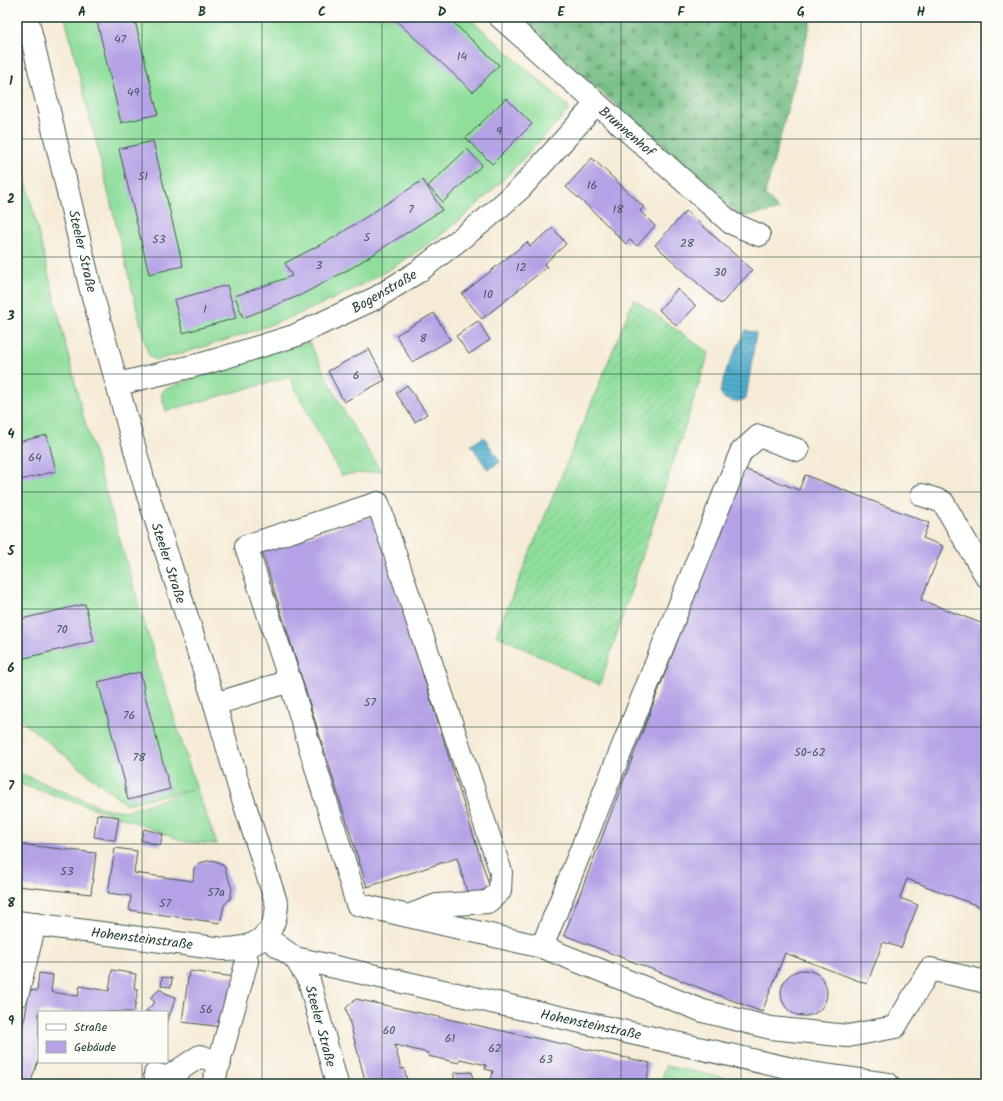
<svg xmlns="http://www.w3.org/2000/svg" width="1003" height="1101" font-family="Kalam,sans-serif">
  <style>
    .grass { fill: #90de9c; stroke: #588e68 }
    .forest { fill: url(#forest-firs); stroke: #4a7d5c }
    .garden { fill: url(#garden-furrows); stroke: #588e68 }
    .water { fill: url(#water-rules); stroke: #387682 }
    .building { fill: #b5a2e6 }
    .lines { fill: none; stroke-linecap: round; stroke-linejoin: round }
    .minor-casing { stroke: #3f574c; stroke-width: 24 }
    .minor { stroke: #fff; stroke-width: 22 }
    .grid { fill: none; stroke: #1f3d34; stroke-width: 1; stroke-opacity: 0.55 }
    .labels { text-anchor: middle; stroke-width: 3.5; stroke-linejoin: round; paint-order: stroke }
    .number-label { font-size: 12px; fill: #445660 }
    .street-label { font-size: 14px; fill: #1f3d34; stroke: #fdfcf7 }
    .neatline { fill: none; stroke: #1f3d34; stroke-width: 1.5 }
    .grid-label { font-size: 13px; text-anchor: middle; font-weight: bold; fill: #1f3d34 }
  </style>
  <defs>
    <pattern id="forest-firs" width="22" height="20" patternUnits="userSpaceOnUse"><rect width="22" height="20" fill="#74bd84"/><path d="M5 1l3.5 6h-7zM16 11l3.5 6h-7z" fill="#5f9b6d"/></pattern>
    <pattern id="garden-furrows" width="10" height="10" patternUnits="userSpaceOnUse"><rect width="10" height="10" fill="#90de9c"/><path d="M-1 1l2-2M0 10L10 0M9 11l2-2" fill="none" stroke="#7cbf87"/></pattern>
    <pattern id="water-rules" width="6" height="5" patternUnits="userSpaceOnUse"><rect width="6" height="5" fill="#51afcf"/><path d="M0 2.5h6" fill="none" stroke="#4390a9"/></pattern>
  </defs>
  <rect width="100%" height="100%" fill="#fdfcf7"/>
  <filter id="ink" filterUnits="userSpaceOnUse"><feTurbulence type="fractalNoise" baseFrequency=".025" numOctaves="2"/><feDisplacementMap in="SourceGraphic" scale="8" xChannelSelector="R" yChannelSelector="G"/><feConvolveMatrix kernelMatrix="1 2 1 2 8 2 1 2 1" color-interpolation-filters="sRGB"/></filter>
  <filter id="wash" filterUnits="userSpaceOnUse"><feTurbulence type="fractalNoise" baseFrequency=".012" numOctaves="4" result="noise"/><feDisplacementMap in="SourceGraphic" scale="16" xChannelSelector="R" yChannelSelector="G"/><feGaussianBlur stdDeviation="0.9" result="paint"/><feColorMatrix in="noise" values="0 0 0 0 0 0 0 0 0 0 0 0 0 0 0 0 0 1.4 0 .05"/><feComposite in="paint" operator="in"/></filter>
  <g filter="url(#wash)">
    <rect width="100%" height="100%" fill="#f6ebd7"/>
    <!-- grass -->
    <g class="grass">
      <path d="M65 17H468L568 106V111C532 149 497 189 457 222 370 294 265 331 157 360L150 357 147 350Z"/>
      <polygon points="17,145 83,415 143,619 196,787 217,844 185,842 132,821 17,783 17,772 105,809 128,811 192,789 125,804 17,717"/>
      <polygon points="309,342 346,415 381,471 341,475 289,377 166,411 161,395 164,390 220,368"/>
      <polygon points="665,1066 755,1084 661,1084"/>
    </g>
    <!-- forest -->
    <polygon class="forest" points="518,17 812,17 765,194 779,210 740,217"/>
    <!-- garden -->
    <polygon class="garden" points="634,299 709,353 600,685 496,635"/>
    <!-- water -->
    <g class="water">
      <polygon points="746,330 756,333 746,399 735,402 725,399 720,392 727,368"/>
      <polygon points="484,437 500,462 488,470 471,445"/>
    </g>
    <g id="blocks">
      <!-- building -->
      <g class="building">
        <polygon points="96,17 134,17 158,114 121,123"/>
        <polygon points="392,17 447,17 499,65 473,92"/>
        <polygon points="506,98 532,124 492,164 466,138"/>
        <polygon points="153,141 183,266 149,274 119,149"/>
        <polygon points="467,149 482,165 443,202 428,186"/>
        <polygon points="592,158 644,207 640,211 655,226 637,246 630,240 626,244 592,210 566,187"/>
        <polygon points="423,180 442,210 353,267 301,295 243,318 235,296 292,276 285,263 335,237"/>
        <polygon points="686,211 752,270 721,304 655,245"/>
        <polygon points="553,228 566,244 544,264 547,267 482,319 462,294 527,242 530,246"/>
        <polygon points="227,285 236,318 183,333 174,300"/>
        <polygon points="677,289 696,306 677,326 659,310"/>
        <polygon points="434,313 450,340 412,362 396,335"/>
        <polygon points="478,321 490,340 469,354 456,336"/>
        <polygon points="369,349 385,380 344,402 328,371"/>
        <polygon points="407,385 427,414 415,422 396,393"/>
        <polygon points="47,435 56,471 17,481 17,442"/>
        <polygon points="744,469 799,490 805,475 929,523 923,538 943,546 921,600 986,625 986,909 907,879 900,898 918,905 901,948 883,942 867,984 785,953 762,1012 564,935"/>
        <polygon points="373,516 490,888 468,895 457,858 367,887 262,551"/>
        <polygon points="85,604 94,641 17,660 17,620"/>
        <polygon points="140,672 144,688 143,688 170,789 128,800 124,784 125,783 98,682"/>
        <polygon points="97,814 119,817 115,840 94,837"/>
        <polygon points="144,829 163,834 160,846 141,840"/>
        <polygon points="17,844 96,853 91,894 17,886"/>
        <polygon points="115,848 137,851 134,873 193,881 194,868 199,863 212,860 218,862 224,866 232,889 230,899 224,905 220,923 129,910 131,896 108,893"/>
        <circle cx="804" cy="993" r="23"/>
        <polygon points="112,970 136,974 134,988 138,989 134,1012 39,1012 39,1058 30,1084 17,1084 17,1042 25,1017 29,990 37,991 39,973 53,975 51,992 78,996 80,986 109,991"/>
        <polygon points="189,971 235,977 223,1027 182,1022"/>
        <polygon points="162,977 172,978 171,987 161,986"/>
        <polygon points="160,989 165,993 176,997 167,1022 167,1012 145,1012 155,1002 150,998"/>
        <polygon points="356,999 650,1063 646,1084 490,1084 493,1071 485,1069 486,1065 460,1059 459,1063 428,1056 428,1053 395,1045 401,1069 404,1068 408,1084 366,1084 346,1008"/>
        <polygon points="472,1072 473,1084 454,1084 454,1073"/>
      </g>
    </g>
  </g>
  <g filter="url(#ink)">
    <use href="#blocks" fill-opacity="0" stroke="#3f574c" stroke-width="1"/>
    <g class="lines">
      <defs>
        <g id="minor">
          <polyline points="500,17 731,223 759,235"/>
          <polyline points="118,384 206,363 294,336 376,298 419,271 486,219 521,188 596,104"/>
          <polyline points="798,450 759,436 741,452 542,947 703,1011 771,1028 848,1036 895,1027 930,969 986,982"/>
          <polyline points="922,495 943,502 986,576"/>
          <polygon points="378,503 501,872 500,891 488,902 437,905 408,916 357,904 290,681 246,546"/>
          <polyline points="215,704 290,681"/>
          <polyline points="408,916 542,947"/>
          <path d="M17 922 223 949C254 949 275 938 277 905L239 787 215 704 145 486 90 286 27 17"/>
          <polyline points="264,936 295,958 309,980 337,1084"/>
          <polyline points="295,958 810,1073 888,1084"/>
          <polyline points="17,996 35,924"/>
          <polyline points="155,1074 167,1078 200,1056 220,1063"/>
          <polyline points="213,1084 247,961 244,947"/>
        </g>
      </defs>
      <!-- minor casing -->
      <use href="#minor" class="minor-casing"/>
      <!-- minor -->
      <use href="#minor" class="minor"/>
    </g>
  </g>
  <!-- grid -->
  <path class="grid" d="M142 17V1012M262 17V1084M382 17V1084M502 17V1084M621 17V1084M741 17V1084M861 17V1084M17 139H986M17 257H986M17 374H986M17 492H986M17 609H986M17 727H986M17 844H986M17 962H986M142 1062V1084"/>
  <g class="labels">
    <!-- number labels -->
    <g class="number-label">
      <text x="120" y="43">47</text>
      <text x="462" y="60">14</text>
      <text x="133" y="96">49</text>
      <text x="499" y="135">9</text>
      <text x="143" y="180">51</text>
      <text x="592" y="189">16</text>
      <text x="411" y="213">7</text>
      <text x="618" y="213">18</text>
      <text x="367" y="241">5</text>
      <text x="159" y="243">53</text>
      <text x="687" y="247">28</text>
      <text x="319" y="269">3</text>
      <text x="521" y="271">12</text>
      <text x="720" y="276">30</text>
      <text x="488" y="298">10</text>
      <text x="205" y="313">1</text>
      <text x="423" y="342">8</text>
      <text x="356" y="379">6</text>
      <text x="35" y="461">64</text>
      <text x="62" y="633">70</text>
      <text x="370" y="706">57</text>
      <text x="129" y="719">76</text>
      <text x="810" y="756">50-62</text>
      <text x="139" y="761">78</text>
      <text x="67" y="875">53</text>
      <text x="216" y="896">57a</text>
      <text x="165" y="907">57</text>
      <text x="206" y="1013">56</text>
      <text x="389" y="1034">60</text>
      <text x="450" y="1042">61</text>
      <text x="495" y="1052">62</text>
      <text x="546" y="1063">63</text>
    </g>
    <!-- street labels -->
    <g class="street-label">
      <text transform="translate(627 131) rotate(41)" y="5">Brunnenhof</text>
      <text transform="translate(83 251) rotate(77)" y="5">Steeler Straße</text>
      <text transform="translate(384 291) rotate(-30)" y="5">Bogenstraße</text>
      <text transform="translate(169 563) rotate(72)" y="5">Steeler Straße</text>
      <text transform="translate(142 938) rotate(7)" y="5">Hohensteinstraße</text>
      <text transform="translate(591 1024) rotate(12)" y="5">Hohensteinstraße</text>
      <text transform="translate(321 1026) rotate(75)" y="5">Steeler Straße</text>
    </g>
  </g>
  <!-- margin -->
  <rect width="1003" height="1101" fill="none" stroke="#fdfcf7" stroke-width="44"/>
  <!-- legend -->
  <rect x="38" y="1011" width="130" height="52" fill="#fdfcf7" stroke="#a4b0a9"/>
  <rect x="46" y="1024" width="20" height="6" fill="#ffffff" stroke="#a4b0a9"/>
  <text x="74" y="1031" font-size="12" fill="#1f3d34">Straße</text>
  <rect x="46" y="1041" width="20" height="12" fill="#b5a2e6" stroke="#a4b0a9"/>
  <text x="74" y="1051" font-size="12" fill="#1f3d34">Gebäude</text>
  <rect x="22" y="22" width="959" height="1057" class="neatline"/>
  <g class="grid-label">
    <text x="82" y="16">A</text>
    <text x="202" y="16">B</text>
    <text x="322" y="16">C</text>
    <text x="442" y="16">D</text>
    <text x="561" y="16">E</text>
    <text x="681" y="16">F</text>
    <text x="801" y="16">G</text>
    <text x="921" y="16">H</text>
    <text x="11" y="85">1</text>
    <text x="11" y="203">2</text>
    <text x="11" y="320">3</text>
    <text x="11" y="438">4</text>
    <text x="11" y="555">5</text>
    <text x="11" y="672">6</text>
    <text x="11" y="790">7</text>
    <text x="11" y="907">8</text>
    <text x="11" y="1025">9</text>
  </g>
</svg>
